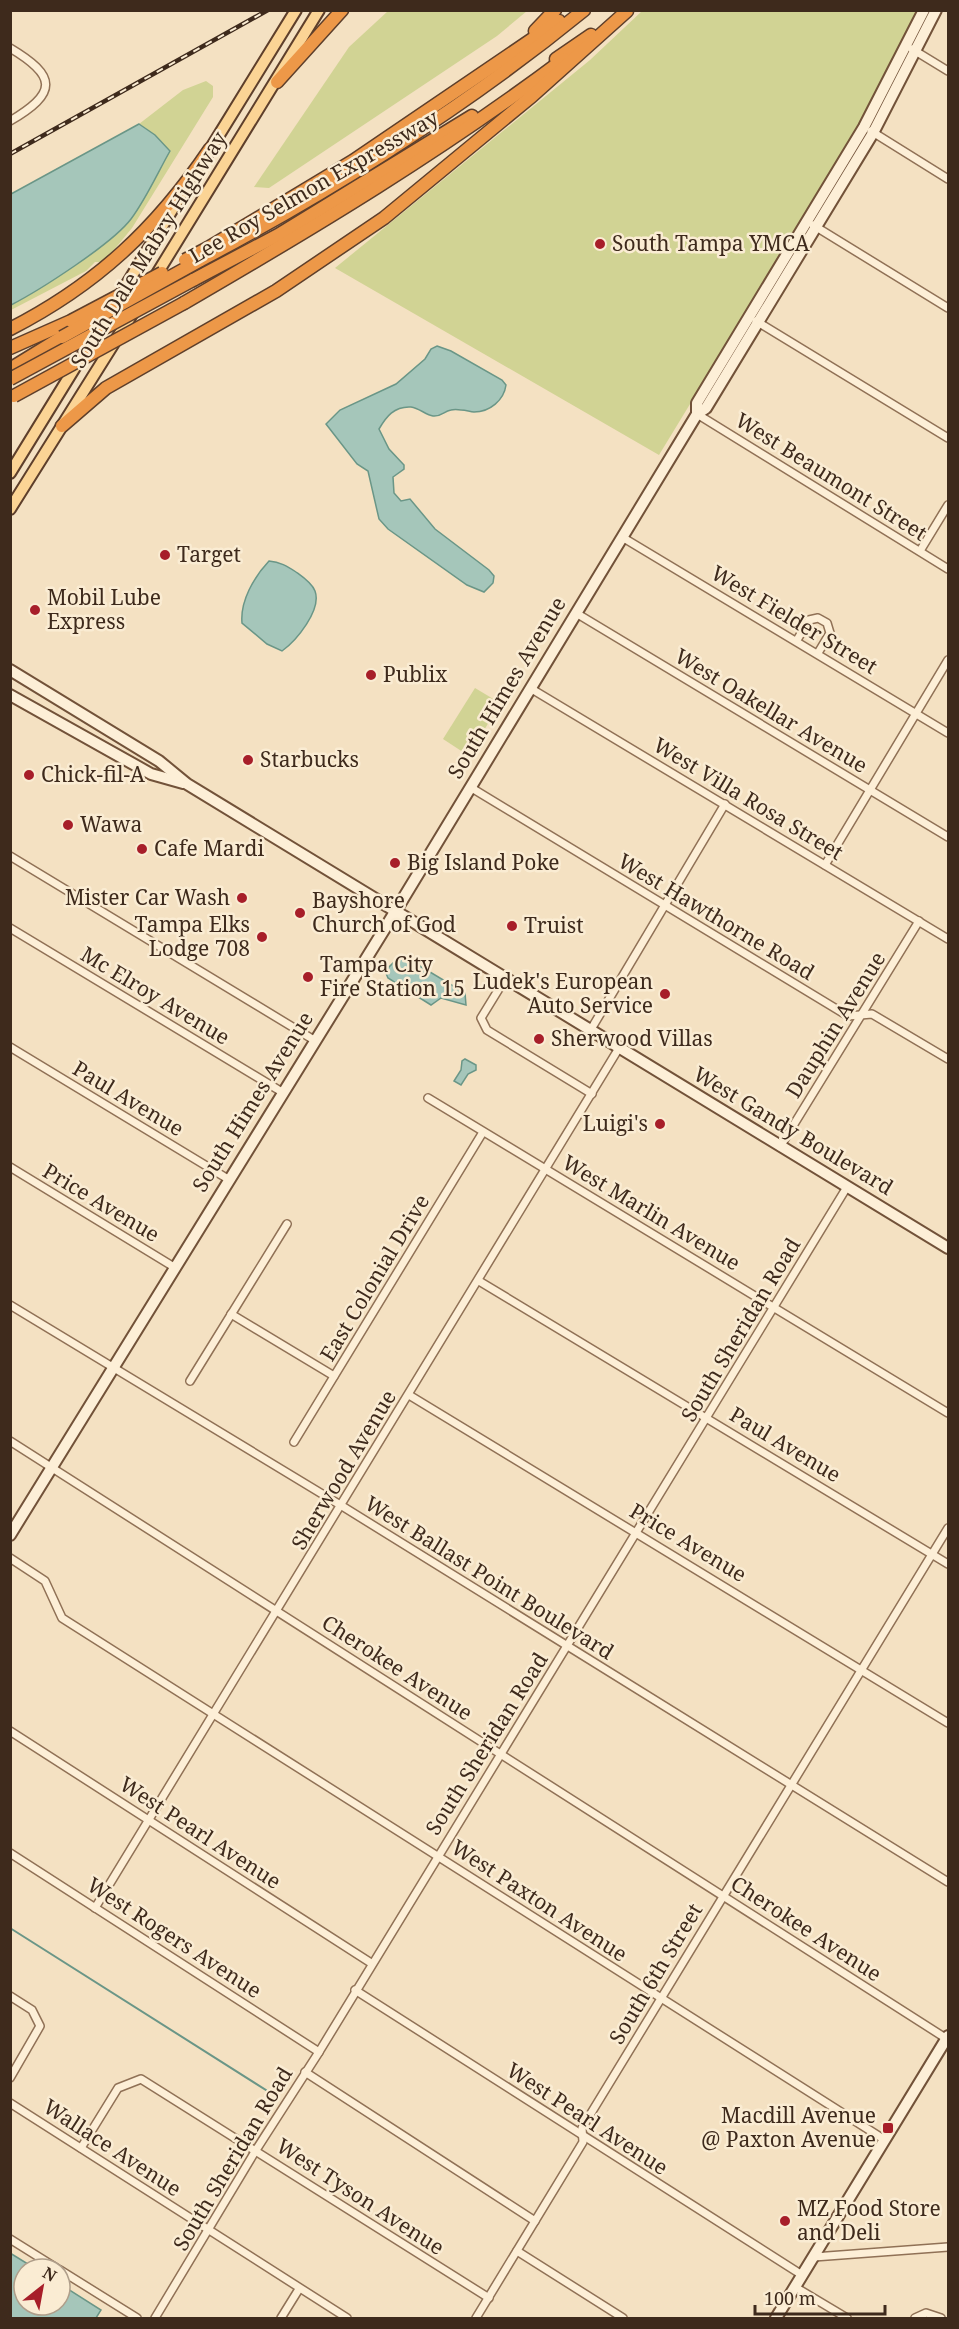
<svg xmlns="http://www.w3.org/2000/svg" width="959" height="2329" font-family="'Noto Serif',serif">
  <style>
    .green { fill: #d1d394 }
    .water { fill: #a5c6ba; stroke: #6a9687; stroke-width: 1.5 }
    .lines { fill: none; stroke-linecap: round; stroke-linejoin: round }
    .stream { stroke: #6a9687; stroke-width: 2 }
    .street-casing { stroke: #907156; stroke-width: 10 }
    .secondary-casing { stroke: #725239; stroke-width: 14 }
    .primary-casing { stroke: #5e3f2b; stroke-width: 14 }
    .highway-casing { stroke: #5e3f2b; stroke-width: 15 }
    .street { stroke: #fdefd7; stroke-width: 7 }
    .secondary { stroke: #fdefd7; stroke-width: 10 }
    .primary { stroke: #fbd495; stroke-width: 10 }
    .highway { stroke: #ed9848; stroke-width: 12 }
    .rail-casing { stroke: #3e2a1c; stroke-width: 4.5 }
    .rail { stroke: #faecd3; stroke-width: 2; stroke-dasharray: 7; stroke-linecap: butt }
    .highway-bridge-casing { stroke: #5e3f2b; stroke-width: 15; stroke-linecap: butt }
    .highway-bridge { stroke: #ed9848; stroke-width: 12 }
    .poi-dot { fill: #a71e29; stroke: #faecd3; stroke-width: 2 }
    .labels { text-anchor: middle; stroke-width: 5; stroke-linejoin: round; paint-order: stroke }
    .street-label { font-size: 21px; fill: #3e2a1c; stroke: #faecd3 }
    .poi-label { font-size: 21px; fill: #3e2a1c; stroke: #faecd3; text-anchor: start }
  </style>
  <rect width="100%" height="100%" fill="#f4e1c2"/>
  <!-- green -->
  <g class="green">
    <polygon points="388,11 527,11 497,36 269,188 254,187 349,47"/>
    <polygon points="642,11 918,11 860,125 659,455 335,268 590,60"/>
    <polygon points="206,81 213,86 213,97 132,228 104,262 95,262 86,271 11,310 11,305 27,296 155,135 139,124 183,90"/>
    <polygon points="475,688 500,703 469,756 443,739"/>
  </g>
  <!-- water -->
  <g class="water">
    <path d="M139 124 155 135 170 151C157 174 146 199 131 219 112 244 40 290 11 305V194Z"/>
    <path d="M437 346 451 351 502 380 506 385C504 400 490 412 474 412 467 411 457 408 451 410 444 411 441 417 433 416 426 415 419 408 411 407 394 406 386 417 379 429L389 449 404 465V469L393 477 394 493 401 501 410 499 435 529 489 570 494 576 493 583 484 592 467 585 388 529 379 519 368 471 357 464 326 424 340 410 396 384 425 359 431 349Z"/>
    <path d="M269 561C280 562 287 566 296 572 303 577 312 583 315 591 322 610 296 641 282 651L267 644 242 623C240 601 254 577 269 561Z"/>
    <polygon points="398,958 410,960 465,993 466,1005 441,998 431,1005 388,978 385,971"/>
    <polygon points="465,1059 476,1065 476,1070 468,1074 461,1085 454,1081 461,1070 462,1061"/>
    <polygon points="10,2253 36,2269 24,2269 24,2305 60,2305 60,2284 101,2310 96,2318 11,2318"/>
  </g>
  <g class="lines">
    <!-- stream -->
    <polyline class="stream" points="10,1928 277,2097"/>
    <defs>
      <g id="street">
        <path d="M10 48C57 76 58 93 10 121"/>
        <polyline points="912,49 948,71"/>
        <polyline points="871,131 948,179"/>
        <polyline points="813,225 948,308"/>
        <polyline points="756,321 948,438"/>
        <polyline points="697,414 948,569"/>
        <polyline points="622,537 948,733"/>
        <polyline points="920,551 948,505"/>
        <polyline points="576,613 948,837"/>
        <polyline points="797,640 809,620 818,618 827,623 830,633 818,653"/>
        <polyline points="530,688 948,939"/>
        <polyline points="470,787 848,1016 872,1014 948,1059"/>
        <polyline points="10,856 314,1040"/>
        <polyline points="825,865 948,660"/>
        <polyline points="10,928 282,1092"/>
        <polyline points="505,979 481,1018 487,1030 592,1094"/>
        <polyline points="590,1031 725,804"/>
        <polyline points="10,1047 228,1179"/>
        <polyline points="428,1098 948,1413"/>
        <polyline points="780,1147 919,921"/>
        <polyline points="10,1167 174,1267"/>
        <polyline points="479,1281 948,1564"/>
        <polyline points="10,1305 342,1506 948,1882"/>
        <polyline points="231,1314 334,1376"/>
        <polyline points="190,1381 287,1224"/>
        <polyline points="409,1395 948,1723"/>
        <polyline points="10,1441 947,2039"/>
        <polyline points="294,1442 483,1132"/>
        <polyline points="10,1558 45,1581 62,1618 885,2140"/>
        <polyline points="10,1731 371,1963"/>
        <polyline points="10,1853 319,2052"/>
        <polyline points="95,1908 619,1048"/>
        <polyline points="355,1990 802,2275"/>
        <polyline points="10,1996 32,2010 40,2026 10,2078"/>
        <polyline points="305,2072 535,2221"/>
        <polyline points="10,2103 347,2318"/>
        <polyline points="81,2148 118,2088 141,2079 489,2298"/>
        <polyline points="10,2239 58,2269"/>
        <polyline points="517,2251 623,2318"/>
        <polyline points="814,2257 948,2247"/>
        <polyline points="60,2270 137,2318"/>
        <polyline points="795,2287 847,2318"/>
        <polyline points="155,2318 256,2150 319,2052 847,1187"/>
        <polyline points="281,2318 299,2289"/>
        <polyline points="476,2318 583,2142 582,2128 948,1528"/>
        <polyline points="915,2318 926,2313 941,2318"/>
      </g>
      <g id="secondary">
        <polyline points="697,414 697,403 864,127 924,10"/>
        <polyline points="10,670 159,761 187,784 948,1248"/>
        <polyline points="10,695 151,774 183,783"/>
        <polyline points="10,1535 395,912 697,414 706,408 873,133 936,10"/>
        <polyline points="776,2318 948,2036"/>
      </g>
      <g id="primary">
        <polyline points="206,156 296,10"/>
        <polyline points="155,277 319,10"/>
        <polyline points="119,297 183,192"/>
        <polyline points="10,473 98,330"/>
        <polyline points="10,509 134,311"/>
      </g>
      <g id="highway">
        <polyline points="535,31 555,10"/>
        <polyline points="556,59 591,35"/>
        <polyline points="277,82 342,10"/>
        <polyline points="208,248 353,161 559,21"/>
        <path d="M199 261C335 189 464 108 584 10"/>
        <polyline points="193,280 278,235 472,116"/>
        <path d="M184 303C315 227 443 150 564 59"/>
        <path d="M10 329C96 285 156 229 210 149"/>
        <polyline points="10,348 71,321"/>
        <polyline points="10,369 62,337"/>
        <polyline points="62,426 106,388 276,291 384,218 532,96 627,11"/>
      </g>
    </defs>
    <!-- street casing -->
    <use href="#street" class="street-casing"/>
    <!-- secondary casing -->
    <use href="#secondary" class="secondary-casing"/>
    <!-- primary casing -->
    <use href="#primary" class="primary-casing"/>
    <!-- highway casing -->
    <use href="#highway" class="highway-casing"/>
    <!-- street -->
    <use href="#street" class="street"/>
    <!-- secondary -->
    <use href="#secondary" class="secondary"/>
    <!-- primary -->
    <use href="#primary" class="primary"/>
    <!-- highway -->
    <use href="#highway" class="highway"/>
    <defs>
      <polyline id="rail" points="10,154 268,10"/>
    </defs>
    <!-- rail casing -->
    <use href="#rail" class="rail-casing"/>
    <!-- rail -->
    <use href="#rail" class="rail"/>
    <defs>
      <g id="highway-bridge">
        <polyline points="185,260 208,248"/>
        <polyline points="71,321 162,273"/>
        <polyline points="62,337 199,261"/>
        <polyline points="10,379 193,280"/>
        <polyline points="14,396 184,303"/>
      </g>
    </defs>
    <!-- highway-bridge casing -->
    <use href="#highway-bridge" class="highway-bridge-casing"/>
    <!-- highway-bridge -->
    <use href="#highway-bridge" class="highway-bridge"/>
  </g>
  <!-- markers -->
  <g class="poi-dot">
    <circle cx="600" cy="244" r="6"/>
    <circle cx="165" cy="555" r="6"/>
    <circle cx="35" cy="610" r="6"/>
    <circle cx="371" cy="675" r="6"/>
    <circle cx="248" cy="760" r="6"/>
    <circle cx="29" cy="775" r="6"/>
    <circle cx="68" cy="825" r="6"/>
    <circle cx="142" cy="849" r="6"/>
    <circle cx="395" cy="863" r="6"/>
    <circle cx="242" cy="898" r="6"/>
    <circle cx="300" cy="913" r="6"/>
    <circle cx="512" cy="926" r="6"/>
    <circle cx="262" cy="937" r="6"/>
    <circle cx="308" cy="977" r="6"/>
    <circle cx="665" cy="994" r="6"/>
    <circle cx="539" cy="1039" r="6"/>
    <circle cx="660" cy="1124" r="6"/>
    <rect x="882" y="2122" width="12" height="12" rx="3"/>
    <circle cx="785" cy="2221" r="6"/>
  </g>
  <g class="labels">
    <!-- street labels -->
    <g class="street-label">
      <text transform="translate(314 187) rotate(-30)" y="7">Lee Roy Selmon Expressway</text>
      <text transform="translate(149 250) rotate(-58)" y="7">South Dale Mabry Highway</text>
      <text transform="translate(831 477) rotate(32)" y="7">West Beaumont Street</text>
      <text transform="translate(794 620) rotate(31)" y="7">West Fielder Street</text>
      <text transform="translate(507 688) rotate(-59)" y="7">South Himes Avenue</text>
      <text transform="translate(771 711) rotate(31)" y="7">West Oakellar Avenue</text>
      <text transform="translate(748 799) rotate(31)" y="7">West Villa Rosa Street</text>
      <text transform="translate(716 917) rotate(31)" y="7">West Hawthorne Road</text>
      <text transform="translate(155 996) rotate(31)" y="7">Mc Elroy Avenue</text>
      <text transform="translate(836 1025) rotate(-58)" y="7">Dauphin Avenue</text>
      <text transform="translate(128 1099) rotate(31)" y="7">Paul Avenue</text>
      <text transform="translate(253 1102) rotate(-58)" y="7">South Himes Avenue</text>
      <text transform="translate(793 1131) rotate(31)" y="7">West Gandy Boulevard</text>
      <text transform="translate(101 1203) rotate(31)" y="7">Price Avenue</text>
      <text transform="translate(651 1213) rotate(31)" y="7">West Marlin Avenue</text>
      <text transform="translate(375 1278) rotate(-59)" y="7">East Colonial Drive</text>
      <text transform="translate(741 1330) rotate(-59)" y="7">South Sheridan Road</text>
      <text transform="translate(785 1445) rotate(31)" y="7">Paul Avenue</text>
      <text transform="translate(344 1470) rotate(-59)" y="7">Sherwood Avenue</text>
      <text transform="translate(688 1543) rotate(31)" y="7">Price Avenue</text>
      <text transform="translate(489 1578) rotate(32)" y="7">West Ballast Point Boulevard</text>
      <text transform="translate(397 1668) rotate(33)" y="7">Cherokee Avenue</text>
      <text transform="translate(487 1744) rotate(-58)" y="7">South Sheridan Road</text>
      <text transform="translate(200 1833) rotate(33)" y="7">West Pearl Avenue</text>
      <text transform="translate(539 1901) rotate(33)" y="7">West Paxton Avenue</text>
      <text transform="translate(806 1929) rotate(33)" y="7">Cherokee Avenue</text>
      <text transform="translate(174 1938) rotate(33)" y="7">West Rogers Avenue</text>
      <text transform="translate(656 1974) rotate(-59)" y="7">South 6th Street</text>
      <text transform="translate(587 2119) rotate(33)" y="7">West Pearl Avenue</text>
      <text transform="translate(112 2148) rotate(33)" y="7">Wallace Avenue</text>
      <text transform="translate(233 2159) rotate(-59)" y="7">South Sheridan Road</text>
      <text transform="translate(360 2197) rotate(33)" y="7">West Tyson Avenue</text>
    </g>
    <!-- poi labels -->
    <g class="poi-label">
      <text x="612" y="251">South Tampa YMCA</text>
      <text x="177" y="562">Target</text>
      <text x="47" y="605">Mobil Lube<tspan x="47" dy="24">Express</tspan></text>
      <text x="383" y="682">Publix</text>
      <text x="260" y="767">Starbucks</text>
      <text x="41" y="782">Chick-fil-A</text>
      <text x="80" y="832">Wawa</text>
      <text x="154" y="856">Cafe Mardi</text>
      <text x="407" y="870">Big Island Poke</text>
      <text x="230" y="905" text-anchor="end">Mister Car Wash</text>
      <text x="312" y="908">Bayshore<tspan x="312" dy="24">Church of God</tspan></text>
      <text x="250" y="932" text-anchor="end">Tampa Elks<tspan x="250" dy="24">Lodge 708</tspan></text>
      <text x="524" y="933">Truist</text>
      <text x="320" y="972">Tampa City<tspan x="320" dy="24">Fire Station 15</tspan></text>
      <text x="653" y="989" text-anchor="end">Ludek's European<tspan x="653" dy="24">Auto Service</tspan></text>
      <text x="551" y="1046">Sherwood Villas</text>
      <text x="648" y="1131" text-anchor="end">Luigi's</text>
      <text x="876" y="2123" text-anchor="end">Macdill Avenue<tspan x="876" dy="24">@ Paxton Avenue</tspan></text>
      <text x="797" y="2216">MZ Food Store<tspan x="797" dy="24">and Deli</tspan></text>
    </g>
  </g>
  <!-- border -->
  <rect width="959" height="2329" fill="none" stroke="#3e2a1c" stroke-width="24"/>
  <!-- north arrow -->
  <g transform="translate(42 2287) rotate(31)"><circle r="28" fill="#faecd3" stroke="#af9e8a" stroke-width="1.5"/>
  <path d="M0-4.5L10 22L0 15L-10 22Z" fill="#a71e29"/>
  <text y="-9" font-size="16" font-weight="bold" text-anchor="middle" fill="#3e2a1c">N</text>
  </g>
  <!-- scale -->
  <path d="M755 2305v9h130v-9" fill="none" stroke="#3e2a1c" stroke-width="3"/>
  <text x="764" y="2305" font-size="18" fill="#3e2a1c" stroke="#faecd3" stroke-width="4.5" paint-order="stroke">100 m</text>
</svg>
